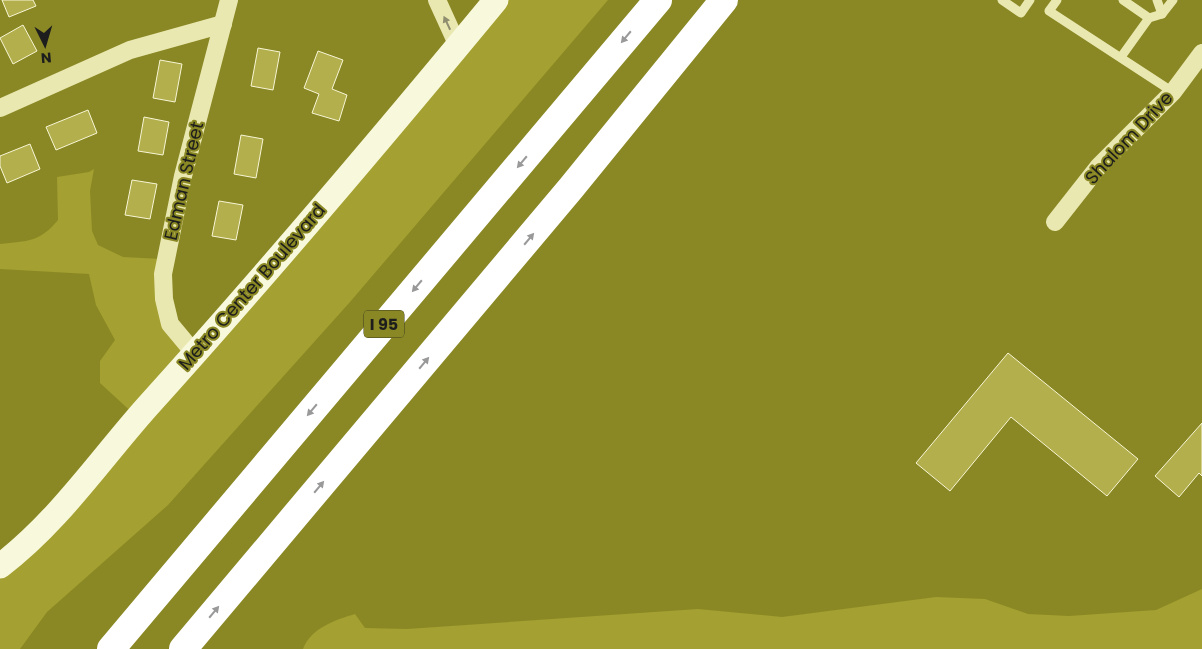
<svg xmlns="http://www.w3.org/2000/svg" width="1202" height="649" font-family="Poppins,sans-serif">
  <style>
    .green { fill: #a4a031 }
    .building { fill: #b2af4c; stroke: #f8f6d6 }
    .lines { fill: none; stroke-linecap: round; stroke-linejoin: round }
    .lane { stroke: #eae8b1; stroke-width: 9 }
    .street { stroke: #eae8b1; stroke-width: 18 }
    .secondary { stroke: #f8f8dc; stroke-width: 25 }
    .highway { stroke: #fff; stroke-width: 28 }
    .oneway { fill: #8e8d6e }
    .oneway2 { fill: #999 }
    .labels { text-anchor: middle; stroke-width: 4; stroke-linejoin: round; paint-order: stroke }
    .shield { fill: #8a8824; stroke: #3e3d1f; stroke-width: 1 }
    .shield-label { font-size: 16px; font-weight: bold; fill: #1d1d1d }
    .street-label { font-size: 18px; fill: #1d1d1d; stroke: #8a8824 }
  </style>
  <rect width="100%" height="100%" fill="#8a8824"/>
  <!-- green -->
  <g class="green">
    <path d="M494 0H608L350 302 168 505 47 612 20 649H0V566L137 417 100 383V361L115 340 96 305 89 274 0 269V244C28 241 40 242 58 220L57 177 89 172 94 169 90 191 92 231 98 245 123 257 162 259V286L187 347Z"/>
    <path d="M1202 589V649H303C311 628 335 620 355 614L365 628 407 629 698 609 782 617 936 597 985 599 1028 614 1069 616 1156 610Z"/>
  </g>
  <!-- building -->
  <g class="building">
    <polygon points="2,0 33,0 36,6 9,17"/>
    <polygon points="23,25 37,51 13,64 0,38"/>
    <polygon points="258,48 280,52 273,90 251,86"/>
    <polygon points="318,51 343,60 332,89 347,95 339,121 312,113 319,94 304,88"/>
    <polygon points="160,60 182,64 175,102 153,98"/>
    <polygon points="88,110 97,133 56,150 46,127"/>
    <polygon points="144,117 169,122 163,155 138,151"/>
    <polygon points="241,135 263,139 256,178 234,174"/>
    <polygon points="30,144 40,169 7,183 0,166 0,156"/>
    <polygon points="132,180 157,184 150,219 125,215"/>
    <polygon points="219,201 243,205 236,240 212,236"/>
    <polygon points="1008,353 1138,459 1107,496 1011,417 950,491 916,463"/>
    <polygon points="1202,423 1202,476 1199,473 1179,497 1155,476"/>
  </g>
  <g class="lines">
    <!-- lane -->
    <g class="lane">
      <polyline points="1002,0 1021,13 1030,0"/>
      <polyline points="1057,0 1049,11 1173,92"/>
      <polyline points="1123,0 1149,18"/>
      <polyline points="1157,0 1162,14"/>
      <polyline points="1121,57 1149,18 1162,14 1173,0"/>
    </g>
    <!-- street -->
    <g class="street">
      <polyline points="437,0 458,46"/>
      <polyline points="0,108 130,50 223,24"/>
      <polyline points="1055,222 1099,166 1173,92 1202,53"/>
      <polyline points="195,354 170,324 164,299 163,274 183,176 229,0"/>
    </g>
    <!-- secondary -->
    <path class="secondary" d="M0 566C57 523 99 461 146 408 266 275 382 138 496 0"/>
    <!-- highway -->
    <g class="highway">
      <polyline points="111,649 658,0"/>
      <polyline points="183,649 571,188 724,0"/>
    </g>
  </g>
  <!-- one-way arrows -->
  <defs><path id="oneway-solid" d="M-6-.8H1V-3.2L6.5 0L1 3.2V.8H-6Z" transform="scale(1.25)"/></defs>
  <use class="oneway" href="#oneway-solid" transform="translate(447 23) rotate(-115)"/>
  <g class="oneway2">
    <use href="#oneway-solid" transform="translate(626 37) rotate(130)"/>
    <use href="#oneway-solid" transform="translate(522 162) rotate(130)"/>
    <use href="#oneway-solid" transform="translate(529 239) rotate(-50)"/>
    <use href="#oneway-solid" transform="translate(417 286) rotate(130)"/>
    <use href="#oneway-solid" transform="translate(424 363) rotate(-50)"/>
    <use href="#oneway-solid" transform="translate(312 410) rotate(130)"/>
    <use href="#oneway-solid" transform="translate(319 487) rotate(-50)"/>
    <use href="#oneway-solid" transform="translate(214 612) rotate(-50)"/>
  </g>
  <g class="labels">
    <!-- shield labels -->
    <rect class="shield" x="364" y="310.5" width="40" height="27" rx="4"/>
    <g class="shield-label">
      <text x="384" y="330">I 95</text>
    </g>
    <!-- street labels -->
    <g class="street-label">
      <text transform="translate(1129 138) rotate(-47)" y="6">Shalom Drive</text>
      <text transform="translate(184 181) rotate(-77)" y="6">Edman Street</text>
      <text transform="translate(252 287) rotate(-49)" y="6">Metro Center Boulevard</text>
    </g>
  </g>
  <!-- north arrow -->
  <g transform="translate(45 45) rotate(175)" stroke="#8a8824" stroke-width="4" paint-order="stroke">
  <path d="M0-4L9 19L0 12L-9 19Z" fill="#1d1d1d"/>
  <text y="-8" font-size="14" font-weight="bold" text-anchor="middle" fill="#1d1d1d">N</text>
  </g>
</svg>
